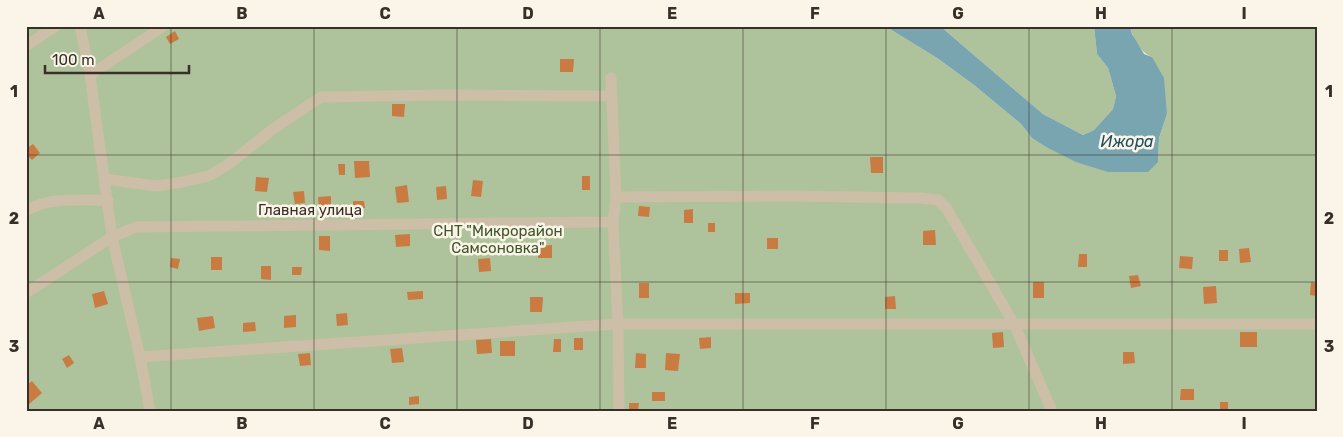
<svg xmlns="http://www.w3.org/2000/svg" width="1343" height="437" font-family="Rubik,sans-serif">
  <style>
    .green { fill: #aec39b }
    .water { fill: #79a5b1 }
    .building { fill: #ca7b42 }
    .lines { fill: none; stroke-linecap: round; stroke-linejoin: round }
    .minor { stroke: #ccbea7; stroke-width: 11 }
    .grid { fill: none; stroke: #382f28; stroke-width: 1; stroke-opacity: 0.55 }
    .labels { text-anchor: middle; stroke-width: 5; stroke-linejoin: round; paint-order: stroke }
    .street-label { font-size: 15px; fill: #382f28; stroke: #faf5e8 }
    .park-label { font-size: 15px; fill: #3f572a; stroke: #faf5e8 }
    .water-label { font-size: 16px; font-style: italic; fill: #1c4c5b; stroke: #faf5e8 }
    .neatline { fill: none; stroke: #382f28; stroke-width: 2 }
    .grid-label { font-size: 16px; text-anchor: middle; font-weight: bold; fill: #382f28 }
  </style>
  <rect width="100%" height="100%" fill="#f3ecdb"/>
  <!-- green -->
  <g class="green">
    <path d="M26 26H885L937 58 974 85 1021 124 1032 138 1158 162 1159 138 1167 114 1152 57C1140 52 1133 39 1130 26H1317V411H26Z"/>
    <polygon points="940,26 1094,26 1097,54 1108,68 1116,96 1113,109 1094,130 1083,135 1043,114"/>
  </g>
  <!-- water -->
  <polygon class="water" points="885,26 940,26 1043,114 1083,135 1094,130 1113,109 1116,96 1108,68 1097,54 1094,26 1130,26 1132,34 1144,54 1152,57 1164,78 1167,114 1159,138 1158,162 1148,172 1108,172 1076,162 1048,148 1032,138 1021,124 974,85 937,58"/>
  <!-- building -->
  <g class="building">
    <polygon points="175,31 179,39 170,44 166,37"/>
    <polygon points="560,59 574,59 573,72 560,72"/>
    <polygon points="392,104 405,104 404,117 392,116"/>
    <polygon points="33,144 40,153 32,160 26,154 26,149"/>
    <polygon points="870,157 883,157 883,173 871,173"/>
    <polygon points="354,161 369,161 370,177 355,178"/>
    <polygon points="338,164 345,164 345,175 339,175"/>
    <rect x="582" y="176" width="8" height="14"/>
    <polygon points="256,177 269,178 267,192 255,191"/>
    <polygon points="473,180 483,181 481,197 471,196"/>
    <polygon points="407,185 409,202 397,203 395,187"/>
    <polygon points="446,186 447,199 437,200 436,187"/>
    <polygon points="304,191 305,203 295,204 293,192"/>
    <polygon points="331,196 331,209 319,210 318,197"/>
    <polygon points="353,201 364,201 365,208 353,208"/>
    <polygon points="639,206 650,207 649,217 638,216"/>
    <polygon points="693,209 693,223 684,223 684,210"/>
    <rect x="708" y="223" width="7" height="9"/>
    <polygon points="935,230 936,245 923,245 923,231"/>
    <polygon points="410,234 410,246 396,247 395,235"/>
    <polygon points="319,236 330,236 330,251 319,250"/>
    <rect x="767" y="238" width="11" height="11"/>
    <polygon points="552,245 552,258 538,258 538,246"/>
    <polygon points="1249,248 1251,262 1240,263 1239,249"/>
    <rect x="1219" y="250" width="9" height="11"/>
    <polygon points="1079,254 1087,254 1087,267 1078,267"/>
    <polygon points="1180,256 1193,257 1192,269 1179,268"/>
    <rect x="211" y="257" width="11" height="13"/>
    <polygon points="171,258 180,259 178,269 170,267"/>
    <polygon points="490,258 491,271 479,272 478,259"/>
    <polygon points="261,266 271,266 271,280 261,279"/>
    <polygon points="292,267 302,267 301,275 292,275"/>
    <polygon points="1138,275 1141,286 1131,288 1129,276"/>
    <rect x="1033" y="282" width="11" height="16"/>
    <polygon points="1311,282 1317,283 1317,296 1310,295"/>
    <rect x="639" y="283" width="10" height="15"/>
    <polygon points="1216,286 1217,303 1204,304 1203,287"/>
    <polygon points="104,291 108,304 95,308 92,294"/>
    <polygon points="423,291 423,299 408,300 407,292"/>
    <polygon points="735,293 750,293 750,303 735,304"/>
    <polygon points="895,296 896,309 885,309 885,297"/>
    <polygon points="530,297 543,297 542,312 530,312"/>
    <polygon points="347,313 348,325 337,326 336,314"/>
    <polygon points="296,315 296,327 284,328 284,316"/>
    <polygon points="213,316 215,328 199,331 197,318"/>
    <polygon points="255,322 256,331 243,332 243,323"/>
    <polygon points="1003,332 1004,347 993,348 992,333"/>
    <rect x="1240" y="332" width="17" height="15"/>
    <polygon points="711,337 711,348 700,349 699,338"/>
    <rect x="574" y="338" width="9" height="12"/>
    <polygon points="491,339 492,353 477,354 476,340"/>
    <polygon points="554,339 561,339 561,352 553,352"/>
    <rect x="500" y="341" width="15" height="15"/>
    <polygon points="402,348 404,362 392,363 390,349"/>
    <polygon points="1123,352 1134,352 1135,363 1123,364"/>
    <polygon points="310,353 311,365 300,366 298,354"/>
    <polygon points="636,353 646,354 646,368 635,368"/>
    <polygon points="666,353 680,354 678,371 665,370"/>
    <polygon points="69,355 74,363 67,368 62,359"/>
    <polygon points="32,381 42,393 27,406 26,386"/>
    <polygon points="1181,389 1194,389 1194,400 1180,400"/>
    <rect x="652" y="392" width="13" height="9"/>
    <polygon points="419,396 419,404 409,405 409,397"/>
    <rect x="1220" y="402" width="8" height="9"/>
    <polygon points="629,403 639,403 638,410 629,410"/>
  </g>
  <g class="lines">
    <!-- minor -->
    <g class="minor">
      <polyline points="80,26 90,75 112,237 140,357 150,411"/>
      <polyline points="26,46 56,26"/>
      <polyline points="90,75 164,26"/>
      <polyline points="611,78 616,197 613,222 618,324 619,411"/>
      <polyline points="105,179 156,186 183,182 208,176 226,166 273,129 321,97 445,95 612,96"/>
      <polyline points="616,197 788,196 920,198 938,200 947,209 1014,324 1052,411"/>
      <path d="M26 211C49 196 82 201 108 200"/>
      <polyline points="26,293 112,237 136,227 613,222"/>
      <polyline points="140,357 618,324 1317,324"/>
    </g>
  </g>
  <!-- grid -->
  <path class="grid" d="M171 26V411M314 26V411M457 26V411M600 26V411M743 26V411M886 26V411M1029 26V411M1172 26V411M26 155H1317M26 282H1317"/>
  <g class="labels">
    <!-- street labels -->
    <g class="street-label">
      <text x="310" y="215">Главная улица</text>
    </g>
    <!-- park labels -->
    <g class="park-label">
      <text x="498" y="236">СНТ "Микрорайон<tspan x="498" dy="17">Самсоновка"</tspan></text>
    </g>
    <!-- water labels -->
    <g class="water-label">
      <text x="1127" y="147">Ижора</text>
    </g>
  </g>
  <!-- border -->
  <rect width="1343" height="437" fill="none" stroke="#faf5e8" stroke-width="55"/>
  <!-- scale -->
  <path d="M45 65v8h144v-8" fill="none" stroke="#382f28" stroke-width="2.5"/>
  <text x="52" y="65" font-size="15" fill="#382f28" stroke="#faf5e8" stroke-width="4" paint-order="stroke">100 m</text>
  <rect x="28" y="28" width="1288" height="382" class="neatline"/>
  <g class="grid-label">
    <text x="99" y="19">A</text>
    <text x="242" y="19">B</text>
    <text x="385" y="19">C</text>
    <text x="528" y="19">D</text>
    <text x="672" y="19">E</text>
    <text x="815" y="19">F</text>
    <text x="958" y="19">G</text>
    <text x="1101" y="19">H</text>
    <text x="1244" y="19">I</text>
    <text x="14" y="97">1</text>
    <text x="1329" y="97">1</text>
    <text x="14" y="224">2</text>
    <text x="1329" y="224">2</text>
    <text x="14" y="352">3</text>
    <text x="1329" y="352">3</text>
    <text x="99" y="429">A</text>
    <text x="242" y="429">B</text>
    <text x="385" y="429">C</text>
    <text x="528" y="429">D</text>
    <text x="672" y="429">E</text>
    <text x="815" y="429">F</text>
    <text x="958" y="429">G</text>
    <text x="1101" y="429">H</text>
    <text x="1244" y="429">I</text>
  </g>
</svg>
